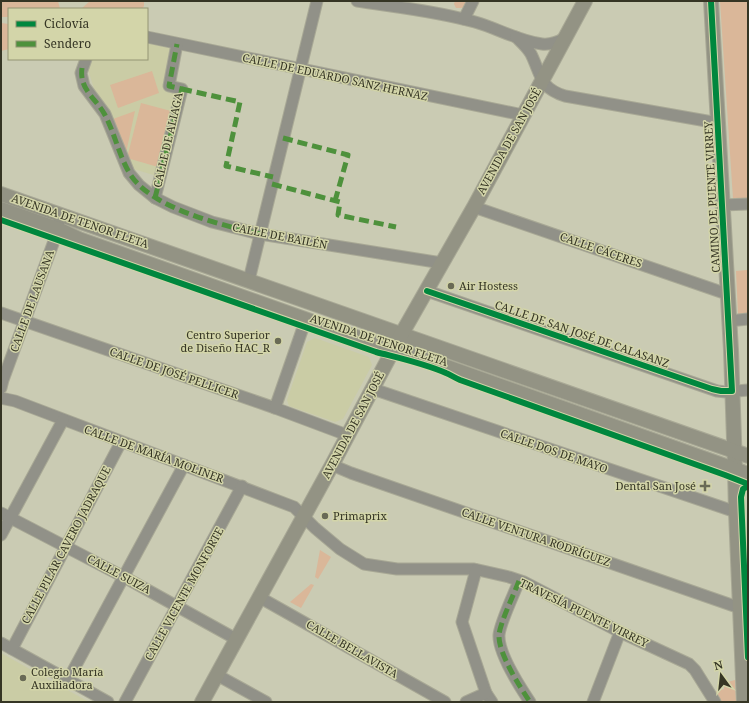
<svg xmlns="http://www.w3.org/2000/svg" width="749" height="703" font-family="'Noto Serif',serif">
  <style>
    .built { fill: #cacca5 }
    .green { fill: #dab799 }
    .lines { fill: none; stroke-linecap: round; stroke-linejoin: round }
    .minor-casing { stroke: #a8a895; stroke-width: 13 }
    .major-casing { stroke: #a8a895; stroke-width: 16 }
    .minor { stroke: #919188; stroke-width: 11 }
    .major { stroke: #939384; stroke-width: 14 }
    .quiet { stroke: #4e913c; stroke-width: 5; stroke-dasharray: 10 5; stroke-linecap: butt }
    .cycleway-casing { stroke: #d3d5a9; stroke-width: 8 }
    .cycleway { stroke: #00873e; stroke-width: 6 }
    .poi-dot { fill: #696a56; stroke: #d3d5a9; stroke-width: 1.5 }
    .labels { text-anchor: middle; stroke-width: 3; stroke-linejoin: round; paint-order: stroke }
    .street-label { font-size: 11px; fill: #353524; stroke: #d3d5a9 }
    .poi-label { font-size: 11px; fill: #353524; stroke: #d3d5a9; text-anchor: start }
  </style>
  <rect width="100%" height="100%" fill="#cacbb3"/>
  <!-- built -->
  <g class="built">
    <polygon points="147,40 172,47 165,90 177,93 157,176 130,168 95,92 87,66 91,59 147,59"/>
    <polygon points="315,338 369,357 372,365 343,419 335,422 289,406 287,400 307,342"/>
    <polygon points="1,653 89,702 1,702"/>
  </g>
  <!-- green -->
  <g class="green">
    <polygon points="1,1 58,1 60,9 9,9 9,17 1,17"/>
    <polygon points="90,1 144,1 144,6 142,9 81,9"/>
    <polygon points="455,1 466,1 465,7 461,8 456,8 454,4"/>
    <polygon points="720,1 748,1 748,198 733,199"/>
    <polygon points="1,23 9,24 9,49 1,51"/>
    <polygon points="152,71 159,93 118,108 110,85"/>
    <polygon points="141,103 171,111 158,167 127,158"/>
    <polygon points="135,111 126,153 113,119"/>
    <polygon points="747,270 748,314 738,314 736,271"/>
    <polygon points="320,550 331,557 318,579 315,577"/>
    <polygon points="311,584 314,585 301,608 290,602"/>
    <polygon points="735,680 736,702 721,702 714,692 724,689 724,683"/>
  </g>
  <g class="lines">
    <defs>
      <g id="minor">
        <path d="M357 1C396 7 436 11 475 22 497 28 518 41 542 44 551 45 558 42 565 38"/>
        <polyline points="464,19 473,1"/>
        <polyline points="147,37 523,115"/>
        <path d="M516 37C521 42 527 47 531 54 541 74 539 88 565 96L718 123"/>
        <polyline points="86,59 81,73 84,86 105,114 129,173 139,185 155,198 173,207 212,222 260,234 442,263"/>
        <polyline points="155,198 182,89 169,86 177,44"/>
        <polyline points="723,205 748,204"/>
        <polyline points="474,207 727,294"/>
        <polyline points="249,280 317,1"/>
        <polyline points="427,291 717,391 726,392 748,390"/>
        <polyline points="1,313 275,408 347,435"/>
        <polyline points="729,321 748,319"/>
        <polyline points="1,388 3,380 54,241 59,221"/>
        <polyline points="373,389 736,512"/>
        <polyline points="1,398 15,401 294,507 315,528 340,549 364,564 397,569 474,569 509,577 524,582 620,632 689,664 695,670 715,702"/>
        <polyline points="275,408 306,319"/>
        <polyline points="332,465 351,473 740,608"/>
        <polyline points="1,513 124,577 236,639"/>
        <polyline points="1,535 63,420"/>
        <polyline points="476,570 462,622 486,693 492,702"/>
        <path d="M519 581C514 594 500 623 499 635 498 653 520 687 530 702"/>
        <polyline points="259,597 445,702"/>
        <polyline points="1,643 108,702"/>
        <polyline points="12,649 121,442"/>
        <polyline points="217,675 266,702"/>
        <polyline points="68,680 184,465"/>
        <polyline points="125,702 242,486"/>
        <polyline points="466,702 486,693"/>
        <polyline points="593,702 620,632"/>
      </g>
      <g id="major">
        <polyline points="711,1 731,350 735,469 736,512 744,702"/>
        <polyline points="1,194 748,456"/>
        <polyline points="1,209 58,229 79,239 353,336 436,363 748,474"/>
        <polyline points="202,702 332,465 401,335 474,207 585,1"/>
      </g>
    </defs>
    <!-- minor casing -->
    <use href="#minor" class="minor-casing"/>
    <!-- major casing -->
    <use href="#major" class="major-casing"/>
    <!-- minor -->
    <use href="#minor" class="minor"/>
    <!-- major -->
    <use href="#major" class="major"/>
    <!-- quiet -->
    <g class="quiet">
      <path d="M82 68C79 90 96 98 105 115 115 134 119 156 130 174 152 209 222 225 260 234"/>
      <polyline points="182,89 240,102 226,166 273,177"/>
      <polyline points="283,138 348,155 335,201"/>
      <polyline points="272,184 340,202 338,215 396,227"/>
      <polyline points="155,198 182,89 169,86 177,44"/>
      <path d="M519 581C514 594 500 623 499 635 498 653 520 687 530 702"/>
    </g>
    <defs>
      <g id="cycleway">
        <path d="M1 220 376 352C399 358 423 363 446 373 451 375 455 378 460 380L725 475 748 484"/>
        <polyline points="427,291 712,389 721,391 732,391 711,1"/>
        <polyline points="748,486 743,489 741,497 748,657"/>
      </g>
    </defs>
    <!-- cycleway casing -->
    <use href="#cycleway" class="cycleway-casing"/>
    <!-- cycleway -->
    <use href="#cycleway" class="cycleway"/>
  </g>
  <!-- markers -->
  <g class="poi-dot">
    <circle cx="451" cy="286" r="4"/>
    <circle cx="278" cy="341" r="4"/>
    <path d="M703 480h4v4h4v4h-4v4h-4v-4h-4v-4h4z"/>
    <circle cx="325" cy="516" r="4"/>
    <circle cx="23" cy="678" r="4"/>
  </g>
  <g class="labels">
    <!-- street labels -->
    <g class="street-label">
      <text transform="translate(335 77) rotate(12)" y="4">CALLE DE EDUARDO SANZ HERNAZ</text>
      <text transform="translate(168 140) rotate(-77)" y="4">CALLE DE ALIAGA</text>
      <text transform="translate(509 141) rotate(-61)" y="4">AVENIDA DE SAN JOSÉ</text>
      <text transform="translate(712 197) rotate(-93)" y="4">CAMINO DE PUENTE VIRREY</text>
      <text transform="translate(80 221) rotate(19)" y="4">AVENIDA DE TENOR FLETA</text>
      <text transform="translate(280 236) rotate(11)" y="4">CALLE DE BAILÉN</text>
      <text transform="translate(601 250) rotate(19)" y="4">CALLE CÁCERES</text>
      <text transform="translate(32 301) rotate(-70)" y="4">CALLE DE LAUSANA</text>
      <text transform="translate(582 334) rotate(19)" y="4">CALLE DE SAN JOSÉ DE CALASANZ</text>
      <text transform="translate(379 340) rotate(18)" y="4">AVENIDA DE TENOR FLETA</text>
      <text transform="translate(174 373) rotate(19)" y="4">CALLE DE JOSÉ PELLICER</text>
      <text transform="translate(353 425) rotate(-62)" y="4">AVENIDA DE SAN JOSÉ</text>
      <text transform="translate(554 451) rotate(19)" y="4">CALLE DOS DE MAYO</text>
      <text transform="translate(154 454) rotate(20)" y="4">CALLE DE MARÍA MOLINER</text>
      <text transform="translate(536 537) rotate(19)" y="4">CALLE VENTURA RODRÍGUEZ</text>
      <text transform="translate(66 545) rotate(-62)" y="4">CALLE PILAR CAVERO JADRAQUE</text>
      <text transform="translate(119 574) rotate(28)" y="4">CALLE SUIZA</text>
      <text transform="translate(184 594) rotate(-61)" y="4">CALLE VICENTE MONFORTE</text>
      <text transform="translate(584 613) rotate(26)" y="4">TRAVESÍA PUENTE VIRREY</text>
      <text transform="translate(352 649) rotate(30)" y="4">CALLE BELLAVISTA</text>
    </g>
    <!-- poi labels -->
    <g class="poi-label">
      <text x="459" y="290">Air Hostess</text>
      <text x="270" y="339" text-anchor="end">Centro Superior<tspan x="270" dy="13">de Diseño HAC_R</tspan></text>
      <text x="696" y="490" text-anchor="end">Dental San José</text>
      <text x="333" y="520">Primaprix</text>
      <text x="31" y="676">Colegio María<tspan x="31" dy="13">Auxiliadora</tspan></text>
    </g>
  </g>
  <!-- border -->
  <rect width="749" height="703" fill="none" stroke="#353524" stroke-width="4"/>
  <!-- legend -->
  <rect x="8" y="8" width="140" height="52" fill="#d3d5a9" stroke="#949574"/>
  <rect x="16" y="21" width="20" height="6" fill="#00873e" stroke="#949574"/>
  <text x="44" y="28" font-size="12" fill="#353524">Ciclovía</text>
  <rect x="16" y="41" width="20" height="6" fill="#4e913c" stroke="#949574"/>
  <text x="44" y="48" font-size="12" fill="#353524">Sendero</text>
  <!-- north arrow -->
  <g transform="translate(721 675) rotate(345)" stroke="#d3d5a9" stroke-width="3" paint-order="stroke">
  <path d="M0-3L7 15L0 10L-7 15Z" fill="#353524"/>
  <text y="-6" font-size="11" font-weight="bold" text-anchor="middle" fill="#353524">N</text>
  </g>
</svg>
